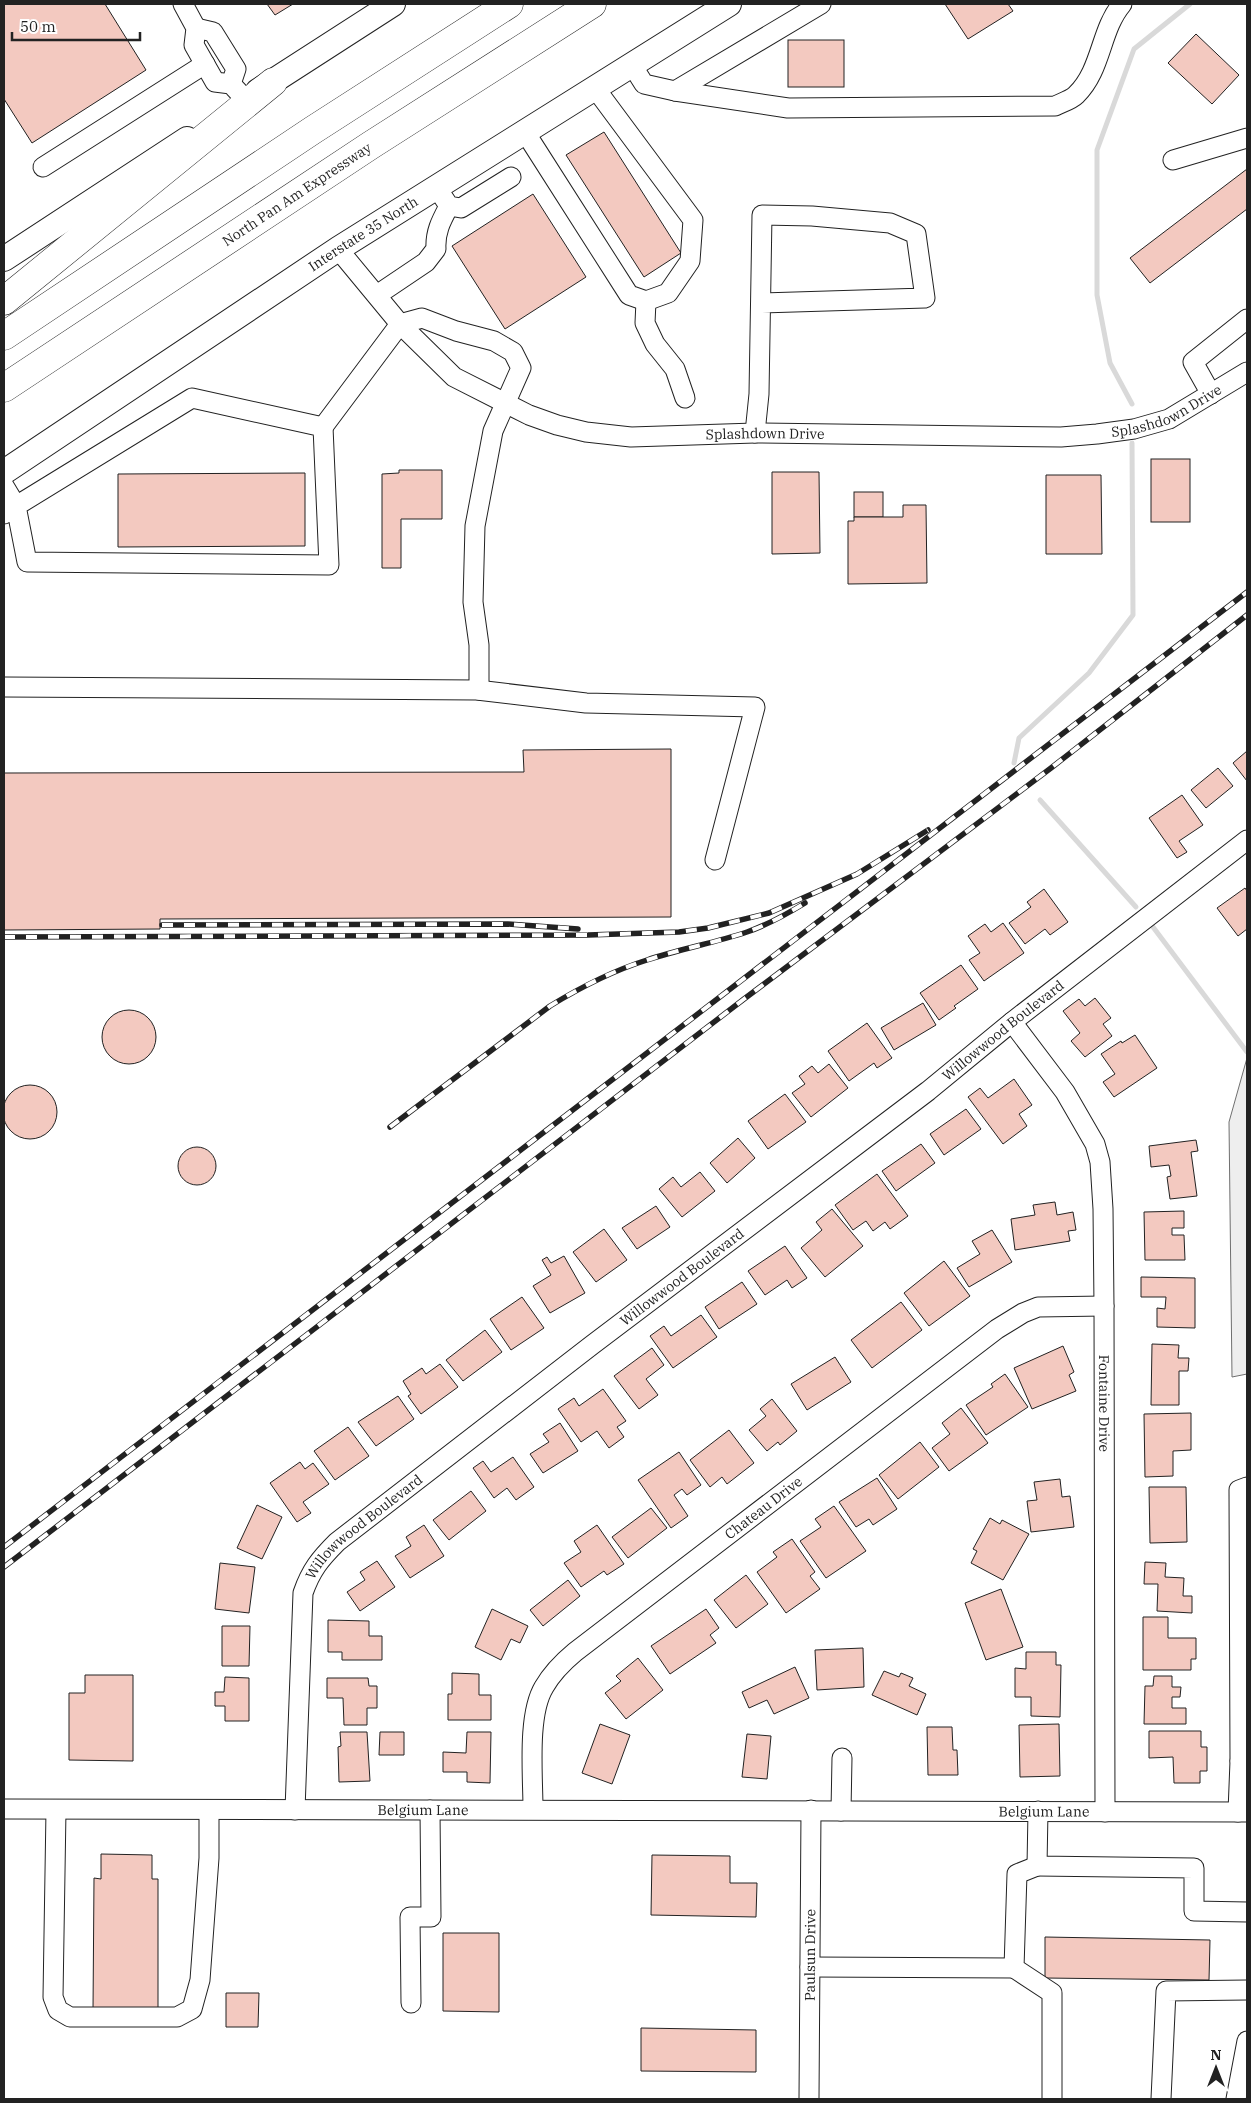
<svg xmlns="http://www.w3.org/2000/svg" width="1251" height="2103" font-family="'IBM Plex Serif',serif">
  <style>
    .green { fill: #eee; stroke: #6f6f6f }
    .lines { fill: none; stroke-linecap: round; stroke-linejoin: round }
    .stream { stroke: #d9d9d9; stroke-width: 5 }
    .building { fill: #f3c9c0; stroke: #222 }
    .minor-casing { stroke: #222; stroke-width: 21 }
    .major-casing { stroke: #222; stroke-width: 26 }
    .highway-casing { stroke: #222; stroke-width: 29 }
    .minor { stroke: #fff; stroke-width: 19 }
    .major { stroke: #fff; stroke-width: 24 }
    .highway { stroke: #fff; stroke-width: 28 }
    .rail-casing { stroke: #222; stroke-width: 5.5 }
    .rail { stroke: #fff; stroke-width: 4; stroke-dasharray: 11; stroke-linecap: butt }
    .labels { text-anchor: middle; stroke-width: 4; stroke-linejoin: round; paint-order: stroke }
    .street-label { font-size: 14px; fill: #222; stroke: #fff }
  </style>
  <rect width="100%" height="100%" fill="#fff"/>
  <!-- green -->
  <polygon class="green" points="1247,1058 1247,1374 1232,1377 1229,1122"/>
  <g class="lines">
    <!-- stream -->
    <g class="stream">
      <polyline points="1132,404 1110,363 1097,295 1097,150 1134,49 1190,4"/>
      <polyline points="1014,763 1019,738 1089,673 1133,615 1132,443"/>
      <polyline points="1040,800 1136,907"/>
      <polyline points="1153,927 1247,1052"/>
    </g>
  </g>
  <!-- building -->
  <g class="building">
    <polygon points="4,4 105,4 146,70 32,143 4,99"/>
    <polygon points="267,4 293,4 275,15"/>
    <polygon points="945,4 1008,4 1013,11 968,39"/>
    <polygon points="1196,34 1239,75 1212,104 1168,63"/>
    <rect x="788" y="40" width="56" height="47"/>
    <polygon points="604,132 681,253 644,277 566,155"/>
    <polygon points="1247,169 1247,209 1150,283 1130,258"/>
    <polygon points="533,194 586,277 505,329 452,246"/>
    <rect x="1151" y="459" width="39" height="63"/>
    <polygon points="399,470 442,470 442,519 401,519 401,568 382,568 382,474 399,473"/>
    <polygon points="772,472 819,472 820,553 772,554"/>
    <polygon points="305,473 305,546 118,547 118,474"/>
    <polygon points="1046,475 1101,475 1102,554 1046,554"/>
    <rect x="854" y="492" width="29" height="25"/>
    <polygon points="903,505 926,505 927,583 848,584 848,521 854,521 854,517 903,517"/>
    <polygon points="671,749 671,917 160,919 160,929 4,930 4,773 524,772 523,750"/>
    <polygon points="1247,751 1247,781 1233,763"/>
    <polygon points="1218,768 1233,786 1206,808 1191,790"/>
    <polygon points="1182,795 1203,825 1179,841 1187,852 1177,858 1149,818"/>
    <polygon points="1245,888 1247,891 1247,929 1238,936 1217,908"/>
    <polygon points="1044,889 1068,922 1050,935 1045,929 1025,944 1009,923 1031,907 1027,902"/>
    <polygon points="1003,923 1024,953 984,981 969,960 980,953 968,936 985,924 991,932"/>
    <polygon points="961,965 978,989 954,1006 956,1008 939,1020 920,993"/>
    <polygon points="1095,998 1111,1018 1103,1024 1112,1036 1085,1057 1071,1041 1080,1033 1063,1011 1079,999 1085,1006"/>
    <polygon points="923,1003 936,1025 894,1050 881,1028"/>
    <circle cx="129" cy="1037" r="27"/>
    <polygon points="867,1023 892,1058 877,1068 874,1063 849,1081 828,1051"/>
    <polygon points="1135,1035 1157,1068 1114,1097 1103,1082 1115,1074 1101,1054 1121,1041 1122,1043"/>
    <polygon points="829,1064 848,1088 811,1117 792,1093 805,1084 799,1076 812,1066 818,1073"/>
    <polygon points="1014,1079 1032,1105 1019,1114 1027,1126 1003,1144 968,1097 980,1088 988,1098"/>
    <circle cx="30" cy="1112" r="27"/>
    <polygon points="785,1094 806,1122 768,1149 748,1121"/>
    <polygon points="966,1109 981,1129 944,1155 930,1134"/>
    <polygon points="738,1138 755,1158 727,1183 710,1163"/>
    <polygon points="1196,1140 1198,1151 1191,1152 1197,1196 1170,1199 1167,1177 1171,1176 1169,1165 1151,1167 1149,1146"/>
    <polygon points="921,1144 935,1163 896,1191 882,1171"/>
    <circle cx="197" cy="1166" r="19"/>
    <polygon points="700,1172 715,1191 682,1217 659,1189 673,1177 681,1187"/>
    <polygon points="877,1174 908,1216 890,1229 885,1222 873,1231 866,1221 853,1230 835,1205"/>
    <polygon points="1055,1202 1057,1215 1073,1212 1076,1230 1068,1231 1070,1241 1015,1250 1011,1219 1035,1215 1033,1205"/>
    <polygon points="656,1206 670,1227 637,1249 622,1228"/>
    <polygon points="832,1209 863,1246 825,1277 801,1248 822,1230 816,1222"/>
    <polygon points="1184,1211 1184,1228 1172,1228 1172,1235 1184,1235 1185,1260 1145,1260 1144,1212"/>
    <polygon points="604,1229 627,1260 596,1282 573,1252"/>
    <polygon points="992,1230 1012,1262 969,1287 957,1268 980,1254 972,1241"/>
    <polygon points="785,1246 807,1278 792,1288 787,1280 765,1295 748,1271"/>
    <polygon points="564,1256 585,1293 550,1313 533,1286 551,1275 542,1260 547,1257 551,1263"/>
    <polygon points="944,1261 970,1296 929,1326 904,1293"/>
    <polygon points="1141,1277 1195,1278 1195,1328 1157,1327 1157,1308 1165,1309 1166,1297 1141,1297"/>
    <polygon points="742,1282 757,1304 719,1329 705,1307"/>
    <polygon points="522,1297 544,1328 511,1350 490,1319"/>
    <polygon points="901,1302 922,1330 872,1368 851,1340"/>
    <polygon points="701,1315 717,1337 673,1368 650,1336 664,1326 671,1336"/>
    <polygon points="485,1330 502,1352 463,1381 446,1360"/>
    <polygon points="1152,1344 1179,1345 1178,1358 1189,1358 1188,1371 1179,1371 1179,1405 1151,1405"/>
    <polygon points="1063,1346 1074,1372 1069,1375 1076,1391 1032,1409 1014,1368"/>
    <polygon points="652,1348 664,1365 646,1379 658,1395 639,1409 614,1376"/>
    <polygon points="835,1357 851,1382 807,1410 791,1384"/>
    <polygon points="440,1364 458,1387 421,1414 408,1396 411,1394 403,1381 422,1368 426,1374"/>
    <polygon points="1005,1374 1028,1407 986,1435 966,1405 993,1387 991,1384"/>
    <polygon points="603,1389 626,1421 617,1427 624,1437 609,1448 597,1431 581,1442 558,1409 574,1398 579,1406"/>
    <polygon points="398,1396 414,1419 376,1446 358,1422"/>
    <polygon points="772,1399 797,1431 780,1445 778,1442 767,1451 749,1430 766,1416 760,1409"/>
    <polygon points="961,1408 988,1443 949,1471 932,1448 950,1434 942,1423"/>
    <polygon points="1191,1413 1191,1450 1173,1451 1173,1476 1145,1477 1144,1414"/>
    <polygon points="560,1423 578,1451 543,1473 530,1454 549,1442 543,1434"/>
    <polygon points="348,1427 369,1456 335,1480 314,1451"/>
    <polygon points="729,1430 754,1463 727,1484 722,1477 710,1487 690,1460"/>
    <polygon points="920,1442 939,1467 898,1499 879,1475"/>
    <polygon points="679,1452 701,1485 687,1495 682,1489 674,1495 688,1516 671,1528 638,1480"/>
    <polygon points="513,1457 534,1487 516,1500 507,1488 494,1498 473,1468 483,1461 491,1472"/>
    <polygon points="300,1462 305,1469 313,1463 329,1484 303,1502 311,1513 297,1522 270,1483"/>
    <polygon points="877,1478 897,1509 873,1525 869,1519 856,1527 839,1502"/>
    <polygon points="1060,1479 1062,1497 1070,1496 1074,1527 1031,1532 1027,1501 1037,1500 1034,1482"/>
    <polygon points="1149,1487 1186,1487 1187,1542 1150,1543"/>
    <polygon points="471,1491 486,1511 449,1540 433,1520"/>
    <polygon points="257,1505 282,1517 262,1559 237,1548"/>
    <polygon points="834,1506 866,1551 826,1578 800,1541 821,1527 815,1519"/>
    <polygon points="651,1508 667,1528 628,1558 612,1537"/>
    <polygon points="990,1518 1000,1524 1002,1520 1029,1534 1003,1580 971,1563 977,1551 973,1549"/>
    <polygon points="424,1525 444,1556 410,1578 395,1556 411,1546 406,1537"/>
    <polygon points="597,1525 624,1564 607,1575 604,1571 581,1587 564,1563 581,1552 574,1541"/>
    <polygon points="792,1539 815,1572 810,1576 820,1589 786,1613 757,1572 777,1557 773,1552"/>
    <polygon points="377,1561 395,1587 360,1611 347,1592 365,1580 360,1572"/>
    <polygon points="1145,1562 1166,1563 1165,1577 1184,1578 1183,1596 1192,1596 1192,1613 1157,1611 1158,1584 1144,1584"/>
    <polygon points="220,1563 255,1567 249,1613 215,1609"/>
    <polygon points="746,1575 768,1604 736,1628 714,1600"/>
    <polygon points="568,1580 580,1596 543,1626 530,1610"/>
    <polygon points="1001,1589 1023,1647 986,1660 965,1603"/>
    <polygon points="492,1609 528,1626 520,1643 511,1639 501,1660 475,1647"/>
    <polygon points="706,1609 719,1628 710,1635 716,1643 670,1674 651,1646"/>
    <polygon points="1143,1617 1168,1617 1168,1638 1196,1638 1196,1659 1191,1659 1191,1670 1143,1670"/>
    <polygon points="328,1620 369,1621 369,1636 382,1636 382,1660 342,1660 342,1652 328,1652"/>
    <polygon points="222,1626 250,1626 249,1666 222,1666"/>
    <polygon points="863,1648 864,1687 817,1690 815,1650"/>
    <polygon points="1026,1652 1056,1652 1056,1665 1061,1665 1060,1717 1031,1716 1031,1697 1015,1697 1015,1668 1026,1669"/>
    <polygon points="638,1658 663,1690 626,1719 605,1693 621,1681 616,1676"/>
    <polygon points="795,1667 809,1698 774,1714 767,1700 749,1708 742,1692"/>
    <polygon points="884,1671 899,1677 901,1673 913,1678 909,1686 926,1694 917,1715 872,1695"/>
    <polygon points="452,1673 479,1674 479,1695 491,1695 491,1720 448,1720 448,1694 452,1694"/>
    <polygon points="85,1675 133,1675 133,1761 69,1760 69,1693 85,1693"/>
    <polygon points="1154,1676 1172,1676 1172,1687 1181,1687 1180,1697 1172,1697 1172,1708 1186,1708 1186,1724 1144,1724 1145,1686 1153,1686"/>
    <polygon points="225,1677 249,1678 249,1721 225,1721 225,1706 215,1706 215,1692 224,1692"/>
    <polygon points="327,1678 368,1678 369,1686 377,1686 377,1708 367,1708 367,1725 344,1725 343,1698 327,1698"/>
    <polygon points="600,1724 630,1735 612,1784 582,1773"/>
    <polygon points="1059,1724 1060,1776 1020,1777 1019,1725"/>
    <polygon points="927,1727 952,1727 953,1750 957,1750 958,1775 928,1775"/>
    <polygon points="1149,1731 1201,1731 1201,1747 1207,1747 1207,1771 1200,1771 1200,1783 1174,1783 1173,1757 1149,1758"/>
    <polygon points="340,1732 367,1732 370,1781 339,1782 338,1747 341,1746"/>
    <polygon points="380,1732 404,1732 404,1755 379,1755"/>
    <polygon points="467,1732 491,1732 490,1783 467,1782 467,1772 443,1772 443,1752 466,1753"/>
    <polygon points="747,1734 771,1736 767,1779 742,1777"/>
    <polygon points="101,1854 152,1855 152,1879 158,1879 158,2011 93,2010 94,1878 101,1879"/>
    <polygon points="652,1855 730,1856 730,1883 757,1883 756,1917 651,1915"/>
    <polygon points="443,1933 499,1933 499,2012 443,2011"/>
    <polygon points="1045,1937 1210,1940 1209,1980 1045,1978"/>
    <polygon points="226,1993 259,1993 258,2027 226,2027"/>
    <polygon points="641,2028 756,2030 756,2072 641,2071"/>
  </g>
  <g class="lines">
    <defs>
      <g id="minor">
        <polyline points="183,4 196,28 194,45 215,82 231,84 246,100"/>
        <polyline points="196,28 213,32 236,69 231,84"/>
        <polyline points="632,65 644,84 675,91 821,4"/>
        <path d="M675 91 788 108 1055 106C1061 103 1071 100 1076 95 1102 70 1100 30 1122 4"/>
        <polyline points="525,132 629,295 646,301 668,293 690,261 693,220 595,88"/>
        <polyline points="1173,160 1247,138"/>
        <polyline points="43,167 205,64"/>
        <polyline points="443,197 449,206 461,208 511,177"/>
        <path id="s1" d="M338 249 400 324 454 377 529 415 557 425 586 432 631 437 755 433 1061 437 1097 434 1134 429 1169 419 1247 372"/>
        <path d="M377 295 426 262 436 249C435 232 441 221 449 206"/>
        <polyline points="646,301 645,323 655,344 675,369 685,398"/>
        <polyline points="1211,394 1193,362 1247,319"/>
        <polyline points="323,427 400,324 422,318 456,331 494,341 513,352 521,368 493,431 475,526 473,602 479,645 479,690"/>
        <polyline points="755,433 759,394 762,215 812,216 890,223 916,234 925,298 761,303"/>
        <polyline points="4,486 16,506 27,562 329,565 323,427 192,398 16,506 4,514"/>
        <polyline points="4,687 477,690 586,703 755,707 715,860"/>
        <path id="s2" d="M1012 1022 1065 1092 1095 1144 1100 1162 1103 1209 1104 1306 1105 1812"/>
        <polyline points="1240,1761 1239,1490 1247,1487"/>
        <path id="s3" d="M4 1809 1247 1812"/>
        <path id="s4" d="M533 1809C533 1776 527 1715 544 1687 552 1673 563 1662 575 1652L997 1329 1023 1313 1038 1307 1104 1306"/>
        <polyline points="56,1810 53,1997 58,2010 70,2017 177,2017 192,2009 200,1980 209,1858 209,1810"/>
        <path id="s5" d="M295 1810 303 1593C311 1570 320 1559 337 1542L592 1345 928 1091 1012 1022 1247 840"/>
        <polyline points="841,1811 842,1758"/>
        <polyline points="1038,1811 1037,1866 1194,1868 1194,1911 1247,1912"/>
        <polyline points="1238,1812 1240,1761 1247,1761"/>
        <polyline points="1037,1866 1017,1874 1014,1968 1052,1993 1052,2099"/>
        <polyline points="810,1967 1014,1968"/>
        <polyline points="411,2003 410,1917 431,1917 430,1810"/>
        <path id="s6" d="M809 2099 811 1810"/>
        <polyline points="1161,2099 1166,1991 1247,1990"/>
        <polyline points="1236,2099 1247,2041"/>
      </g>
      <g id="major">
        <polyline points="258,91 393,4"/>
        <polyline points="4,259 187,139"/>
        <path id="s7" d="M4 472 338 249 729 4"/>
      </g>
      <g id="highway">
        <polyline points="4,301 273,82"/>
        <polyline points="4,336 313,130 509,4"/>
        <path id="s8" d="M4 388 371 145 592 4"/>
      </g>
    </defs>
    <!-- minor casing -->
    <use href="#minor" class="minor-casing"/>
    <!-- major casing -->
    <use href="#major" class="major-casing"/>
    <!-- highway casing -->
    <use href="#highway" class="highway-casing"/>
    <!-- minor -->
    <use href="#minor" class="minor"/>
    <!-- major -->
    <use href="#major" class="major"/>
    <!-- highway -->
    <use href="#highway" class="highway"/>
    <defs>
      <g id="rail">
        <polyline points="162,925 508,924 578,929"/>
        <polyline points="4,937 588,935 679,932 708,928 769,913 857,874 928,830"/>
        <path d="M390 1127 550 1006C581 987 612 971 647 960 680 949 714 943 747 932 767 925 787 914 805 903"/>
        <polyline points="4,1547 1247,592"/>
        <polyline points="4,1567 744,999 1051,768 1247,615"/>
      </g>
    </defs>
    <!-- rail casing -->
    <use href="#rail" class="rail-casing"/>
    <!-- rail -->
    <use href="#rail" class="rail"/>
  </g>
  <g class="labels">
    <!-- street labels -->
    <g class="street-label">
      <text dy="5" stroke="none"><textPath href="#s8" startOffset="351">North Pan Am Expressway</textPath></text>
      <text dy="5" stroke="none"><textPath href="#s7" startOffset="431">Interstate 35 North</textPath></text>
      <text dy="5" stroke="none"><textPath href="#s1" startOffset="902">Splashdown Drive</textPath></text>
      <text dy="5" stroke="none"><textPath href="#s1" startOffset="496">Splashdown Drive</textPath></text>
      <text dy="5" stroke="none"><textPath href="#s5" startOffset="1119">Willowwood Boulevard</textPath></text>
      <text dy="5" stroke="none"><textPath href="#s5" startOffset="714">Willowwood Boulevard</textPath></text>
      <text dy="5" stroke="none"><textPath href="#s2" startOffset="408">Fontaine Drive</textPath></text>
      <text dy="5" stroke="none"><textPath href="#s4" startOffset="408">Chateau Drive</textPath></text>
      <text dy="5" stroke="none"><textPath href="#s5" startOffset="309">Willowwood Boulevard</textPath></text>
      <text dy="5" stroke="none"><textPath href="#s3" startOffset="419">Belgium Lane</textPath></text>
      <text dy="5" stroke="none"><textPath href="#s3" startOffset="1040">Belgium Lane</textPath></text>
      <text dy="5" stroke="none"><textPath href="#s6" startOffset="144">Paulsun Drive</textPath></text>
    </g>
  </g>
  <!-- border -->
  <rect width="1251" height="2103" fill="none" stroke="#222222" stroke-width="10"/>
  <!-- north arrow -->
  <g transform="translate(1216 2068)" stroke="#ffffff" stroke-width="4" paint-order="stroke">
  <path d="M0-4L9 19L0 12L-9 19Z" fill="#222222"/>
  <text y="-8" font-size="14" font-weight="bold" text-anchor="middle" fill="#222222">N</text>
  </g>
  <!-- scale -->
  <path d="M12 32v8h128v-8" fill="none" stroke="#222222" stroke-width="2.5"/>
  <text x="20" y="32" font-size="15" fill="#222222" stroke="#ffffff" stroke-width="4" paint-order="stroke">50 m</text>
</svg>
